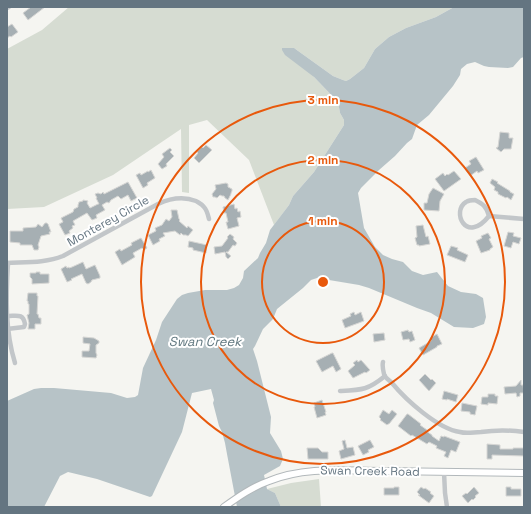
<svg xmlns="http://www.w3.org/2000/svg" width="531" height="514" font-family="'Space Grotesk',sans-serif">
  <style>
    .green { fill: #d6dcd2 }
    .water { fill: #b7c3c7 }
    .building { fill: #a6afb3; stroke: #d6d6d4 }
    .lines { fill: none; stroke-linecap: round; stroke-linejoin: round }
    .secondary-casing { stroke: #b2b8bb; stroke-width: 8 }
    .street { stroke: #c2c6c9; stroke-width: 4.5 }
    .secondary { stroke: #fff; stroke-width: 6 }
    .ring { fill: none; stroke: #e8590c; stroke-width: 2 }
    .labels { text-anchor: middle; stroke-width: 4; stroke-linejoin: round; paint-order: stroke }
    .street-label { font-size: 12px; fill: #647581; stroke: #fff }
    .water-label { font-size: 13px; font-style: italic; fill: #60777f; stroke: #fff }
    .centre { fill: #e8590c; stroke: #fff; stroke-width: 2 }
    .ring-label { font-size: 12px; text-anchor: middle; font-weight: bold; fill: #e8590c; stroke: #fff; stroke-width: 4; stroke-linejoin: round; paint-order: stroke }
  </style>
  <rect width="100%" height="100%" fill="#f5f5f1"/>
  <!-- green -->
  <g class="green">
    <polygon points="69,7 454,7 436,17 406,28 389,37 375,49 364,68 350,79 346,81 343,80 333,76 294,48 314,77 338,102 340,113 344,120 344,125 314,172 293,196 289,205 274,225 249,160 207,120 189,125 189,193 182,192 181,129 113,175 44,207 7,209 7,49 42,30"/>
    <polygon points="319,479 321,507 281,507 275,493 267,489 291,483"/>
  </g>
  <!-- water -->
  <polygon class="water" points="454,7 524,7 524,57 521,58 513,67 508,68 489,67 484,66 475,62 467,64 461,69 460,75 453,86 429,115 417,125 412,139 407,143 395,156 379,170 361,188 358,193 364,228 375,247 383,255 392,259 403,262 412,271 423,275 437,272 448,286 461,292 476,294 483,298 486,317 484,324 473,328 454,327 431,313 417,308 369,288 359,285 317,278 311,280 303,288 277,309 273,319 263,329 255,346 253,349 257,361 271,417 270,433 281,451 283,459 280,466 264,475 267,489 275,493 281,507 237,507 227,454 225,443 222,432 219,426 213,403 214,400 211,389 192,393 182,432 152,496 150,497 97,479 68,472 60,476 44,507 7,507 7,401 34,389 41,388 54,388 111,393 127,398 135,397 138,395 143,368 156,340 162,322 177,299 182,295 188,293 205,290 227,290 234,288 239,285 243,278 244,271 258,258 260,253 266,243 270,230 289,205 293,196 314,172 344,125 344,120 340,113 338,102 314,77 285,55 282,50 282,48 294,48 333,76 343,80 346,81 350,79 364,68 375,49 389,37 406,28 436,17"/>
  <!-- building -->
  <g class="building">
    <polygon points="31,7 45,7 28,20 23,13"/>
    <polygon points="12,24 18,32 11,37 10,36 7,38 7,27"/>
    <polygon points="500,132 509,133 509,138 513,138 511,149 504,149 501,152 496,148 498,147"/>
    <polygon points="206,145 212,150 199,163 194,158 198,153 197,152 202,147 203,148"/>
    <polygon points="170,148 172,150 170,152 174,156 166,164 167,166 162,169 158,164 164,157 162,154"/>
    <polygon points="476,157 484,170 478,173 477,171 470,176 465,168 471,164 469,161"/>
    <polygon points="151,170 155,178 147,183 148,185 143,188 136,175 140,173 141,175 148,171 148,172"/>
    <polygon points="454,171 461,179 444,191 435,179 443,173 445,176 447,174 448,175"/>
    <polygon points="492,179 498,182 497,183 510,191 510,192 514,194 511,200 507,197 506,198 498,194 498,192 494,190 495,187 490,183"/>
    <polygon points="128,182 137,198 131,201 128,195 121,199 118,196 111,200 109,203 107,202 102,205 105,210 96,215 97,218 92,220 87,213 73,221 75,225 72,226 73,228 69,231 70,233 65,235 59,224 63,222 61,218 73,212 74,209 78,207 78,205 79,202 83,201 83,200 88,201 87,203 90,208 98,204 99,204 96,198 97,198 95,194 98,193 101,194 103,192 104,194"/>
    <polygon points="226,183 228,184 228,187 232,189 232,191 231,193 231,194 228,200 225,198 224,196 222,196 220,195 217,198 215,197 213,197 212,194 216,189 215,185"/>
    <polygon points="433,188 444,194 440,201 439,211 424,210 424,203 427,203 429,194"/>
    <polygon points="234,204 235,209 237,208 238,212 240,211 241,217 237,218 239,226 228,229 226,222 228,222 226,213 224,213 223,207"/>
    <polygon points="171,210 177,210 179,219 180,220 179,221 187,228 188,226 193,230 188,236 186,235 183,235 181,233 180,235 175,231 163,233 165,236 159,239 160,241 153,245 148,235 156,231 155,228 162,225 166,219 169,221 172,217"/>
    <polygon points="45,223 47,223 48,224 51,232 49,232 50,234 41,236 38,245 39,247 38,250 34,250 32,245 20,245 20,243 10,242 10,231 23,231 23,228 36,227 38,224 42,227"/>
    <polygon points="423,225 426,237 428,236 430,244 419,246 419,245 417,245 415,238 417,237 416,226"/>
    <polygon points="508,232 514,233 513,236 521,238 519,244 513,242 511,248 504,246"/>
    <polygon points="488,233 491,238 489,239 493,247 490,249 490,250 481,253 476,241 482,238 481,236"/>
    <polygon points="230,234 234,237 233,239 237,243 235,246 233,245 228,252 226,252 231,256 228,259 226,257 225,252 215,254 214,247 222,246 228,238 227,237"/>
    <polygon points="141,238 147,248 144,250 142,248 133,253 135,257 122,265 115,252 120,249 121,251 132,245 131,243"/>
    <polygon points="189,241 207,245 206,253 193,250 193,248 188,247"/>
    <polygon points="451,246 458,248 457,250 468,255 465,262 447,255"/>
    <polygon points="83,262 86,269 95,265 100,276 100,278 92,280 91,282 88,284 86,283 82,274 71,279 72,280 67,282 61,269 66,266 67,268 69,267 69,268 72,267"/>
    <polygon points="36,272 40,272 40,274 49,274 49,283 32,284 32,279 30,277 30,273 36,273"/>
    <polygon points="28,293 37,293 37,296 38,296 37,314 38,314 39,318 41,318 41,324 35,324 35,329 28,329 29,323 27,315 29,314 29,304 28,304 28,301 27,301"/>
    <polygon points="354,312 355,315 361,312 364,321 345,328 342,320 351,316 350,314"/>
    <polygon points="408,330 409,332 412,331 415,340 410,342 409,339 403,340 401,332"/>
    <polygon points="384,333 385,340 374,342 373,334"/>
    <polygon points="437,334 442,344 437,346 437,347 423,355 419,348 431,341 430,338"/>
    <polygon points="83,337 94,338 99,341 99,343 96,345 96,353 97,355 96,358 82,357 82,351 89,351 90,344 83,343"/>
    <polygon points="332,353 333,353 341,369 336,372 333,366 322,372 316,361"/>
    <polygon points="357,360 358,362 361,360 370,370 366,373 365,372 353,378 348,371 355,365 353,363"/>
    <polygon points="425,374 431,380 432,379 436,383 429,391 419,380"/>
    <polygon points="521,380 521,385 523,385 524,393 520,393 520,396 517,397 516,393 505,394 504,387 516,386"/>
    <polygon points="444,391 458,395 456,402 447,399 447,400 442,399"/>
    <polygon points="488,394 495,394 495,396 498,396 497,404 488,403 488,405 481,404 482,397 488,397"/>
    <polygon points="322,400 326,412 325,412 326,415 317,418 314,407 315,407 314,403"/>
    <polygon points="462,403 477,406 475,415 470,414 470,412 461,411"/>
    <polygon points="383,410 389,414 392,410 397,414 389,424 388,424 387,425 383,422 380,420 381,419 379,417"/>
    <polygon points="407,414 408,414 421,424 420,425 427,430 426,431 432,435 432,436 439,441 441,436 444,437 444,436 460,442 456,452 451,450 448,458 444,456 446,452 436,448 437,446 429,442 427,444 412,435 411,436 398,426"/>
    <polygon points="345,440 347,448 353,447 355,455 341,459 339,451 344,449 342,441"/>
    <polygon points="370,440 374,447 368,450 369,452 363,455 358,446"/>
    <polygon points="487,444 500,445 500,449 513,449 513,448 524,448 524,456 492,455 492,459 487,459"/>
    <polygon points="307,448 318,448 322,452 328,452 328,459 308,459"/>
    <polygon points="394,487 399,487 399,495 384,495 384,488 394,488"/>
    <polygon points="421,487 424,489 425,488 431,492 430,493 434,496 429,503 418,495 420,495 417,492"/>
    <polygon points="474,487 479,493 475,496 476,497 473,500 472,499 468,503 462,496 466,493 467,494"/>
    <polygon points="506,487 511,487 511,489 521,489 521,496 506,496"/>
  </g>
  <g class="lines">
    <defs>
      <path id="secondary" d="M224 507C238 497 252 487 269 481 306 466 345 471 384 471 430 472 477 472 524 473"/>
    </defs>
    <!-- secondary casing -->
    <use href="#secondary" class="secondary-casing"/>
    <!-- street -->
    <g class="street">
      <polyline points="7,8 9,7"/>
      <path d="M475 200C483 204 487 207 489 216 466 245 451 211 466 202 469 200 472 200 475 200Z"/>
      <polyline points="489,216 524,219"/>
      <path d="M7 263C26 262 46 263 63 256L158 204C171 198 183 196 196 201 199 203 202 204 204 207 207 210 208 215 209 219"/>
      <path d="M8 263C6 296 5 331 15 363"/>
      <path d="M7 316C17 316 23 313 25 324L24 327 7 329"/>
      <path d="M383 362C382 366 383 370 384 374 385 378 389 380 392 383 406 400 438 429 460 432 467 434 474 432 481 432 495 430 510 430 524 432"/>
      <path d="M340 391C362 390 368 390 385 376"/>
      <polyline points="444,472 445,493 447,507"/>
    </g>
    <!-- secondary -->
    <use href="#secondary" class="secondary"/>
  </g>
  <!-- distance rings -->
  <g class="ring">
    <circle cx="323" cy="282" r="61"/>
    <circle cx="323" cy="282" r="122"/>
    <circle cx="323" cy="282" r="182"/>
  </g>
  <g class="labels">
    <!-- street labels -->
    <g class="street-label">
      <text transform="translate(108 221) rotate(-29)" y="4">Monterey Circle</text>
      <text transform="translate(370 471) rotate(1)" y="4">Swan Creek Road</text>
    </g>
    <!-- water labels -->
    <g class="water-label">
      <text x="205" y="346">Swan Creek</text>
    </g>
  </g>
  <circle cx="323" cy="282" r="6" class="centre"/>
  <g class="ring-label">
    <text x="323" y="104">3 min</text>
    <text x="323" y="164">2 min</text>
    <text x="323" y="225">1 min</text>
  </g>
  <!-- border -->
  <rect width="531" height="514" fill="none" stroke="#647581" stroke-width="16"/>
</svg>
